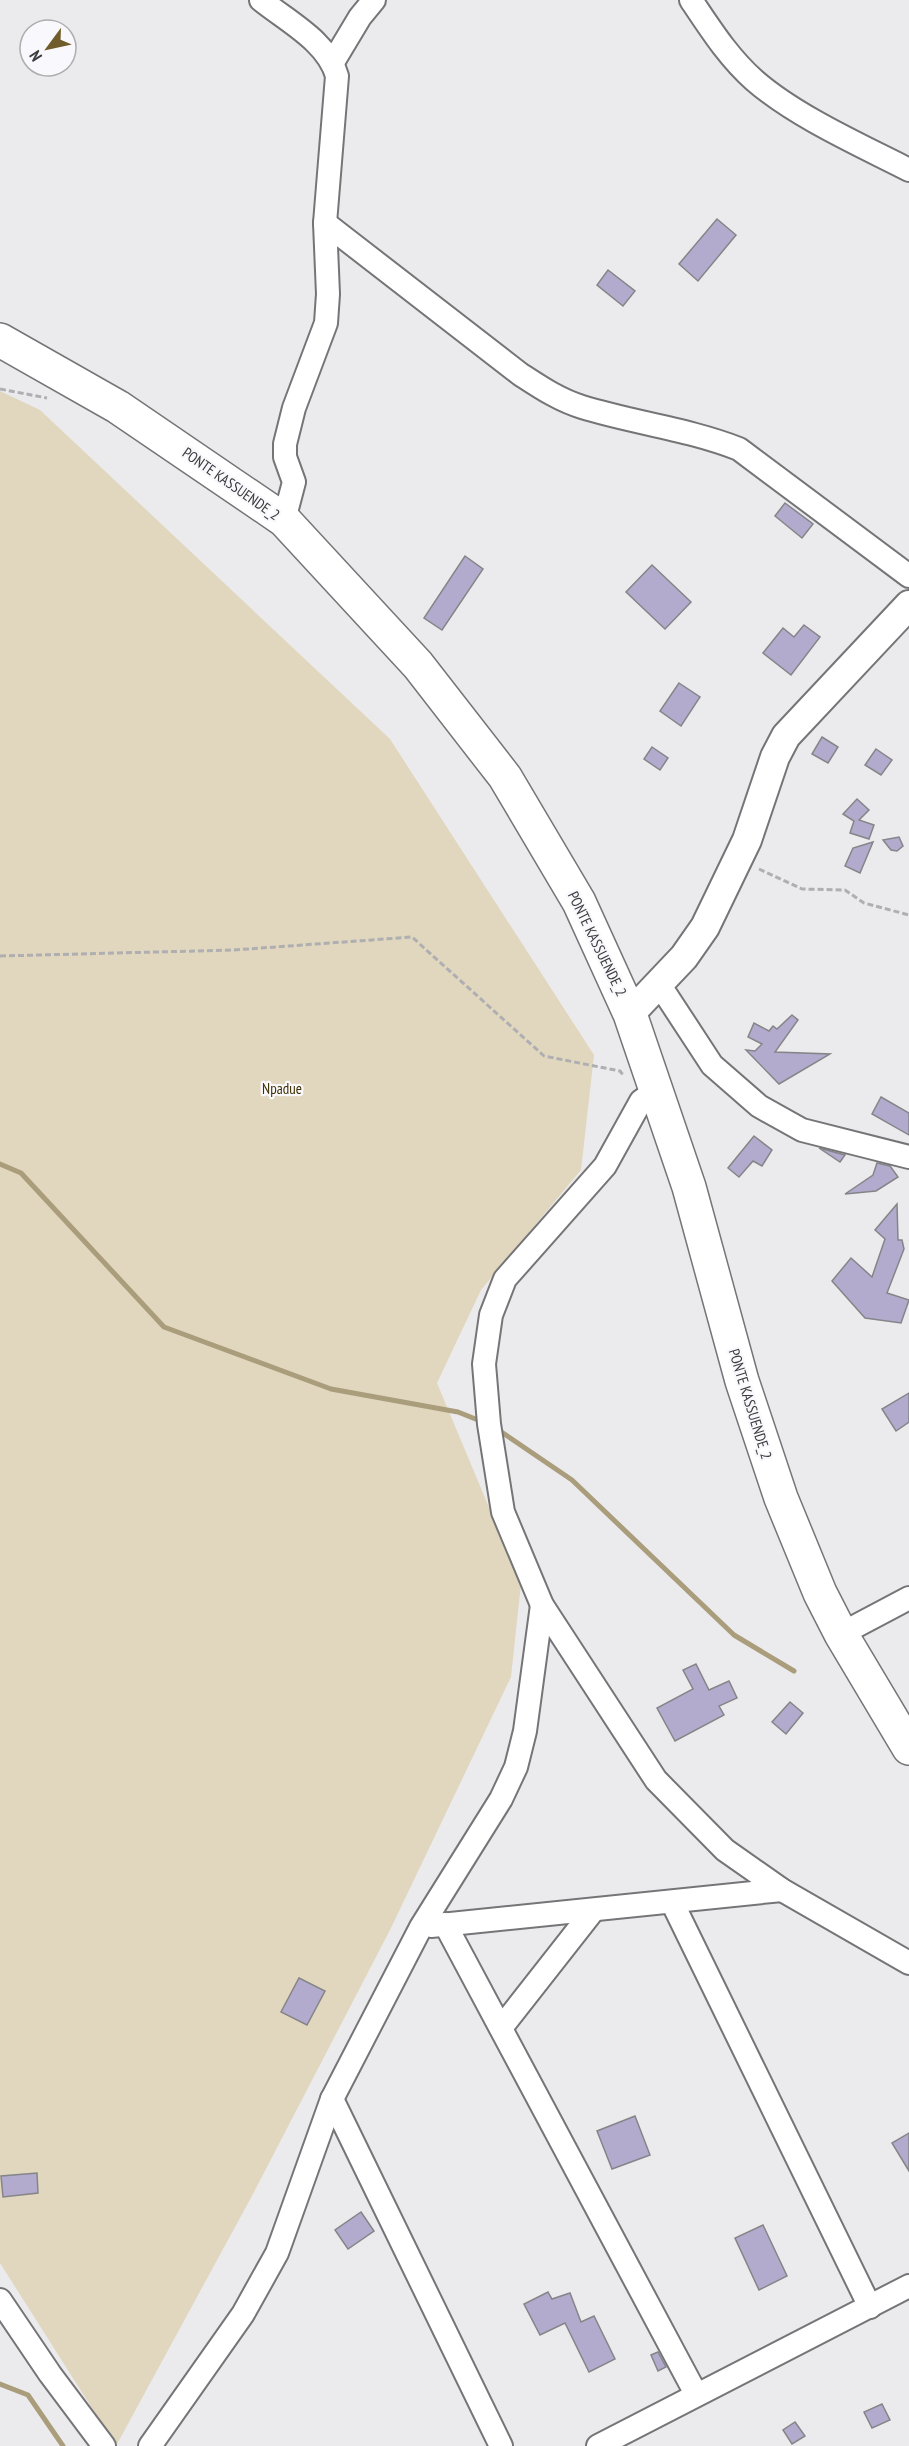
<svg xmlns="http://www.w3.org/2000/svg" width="909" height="2446" font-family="'PT Sans Narrow',sans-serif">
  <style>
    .green { fill: #e1d7be }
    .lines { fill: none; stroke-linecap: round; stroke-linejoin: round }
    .stream { stroke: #aa9d7c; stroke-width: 5 }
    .building { fill: #b2abcd; stroke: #858588; stroke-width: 1.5 }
    .minor-casing { stroke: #757578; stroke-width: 26 }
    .tertiary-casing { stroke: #757578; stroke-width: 32 }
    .trunk-casing { stroke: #757578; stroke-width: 36 }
    .path { stroke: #afafb2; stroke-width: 3; stroke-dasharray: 6 3; stroke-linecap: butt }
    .minor { stroke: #fff; stroke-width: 22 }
    .tertiary { stroke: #fff; stroke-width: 28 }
    .trunk { stroke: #fff; stroke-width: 33 }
    .labels { text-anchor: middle; stroke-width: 4.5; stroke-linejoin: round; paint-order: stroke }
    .street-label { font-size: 15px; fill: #3c3c3e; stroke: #f9f8fc }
    .park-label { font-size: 15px; fill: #3f3002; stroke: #f9f8fc }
  </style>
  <rect width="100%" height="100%" fill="#ebebee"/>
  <!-- green -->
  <polygon class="green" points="0,391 40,410 390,739 594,1055 581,1170 481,1290 437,1383 521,1584 511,1677 390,1930 253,2194 116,2446 0,2263"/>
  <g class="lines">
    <!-- stream -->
    <g class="stream">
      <polyline points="0,1164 21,1173 164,1327 331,1389 458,1412 483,1422"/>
      <polyline points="497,1429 572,1480 734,1635 794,1671"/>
      <polyline points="0,2384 28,2395 63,2446"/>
    </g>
  </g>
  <!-- building -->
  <g class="building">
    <polygon points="717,219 736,235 698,281 679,264"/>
    <polygon points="608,270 635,291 623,306 597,285"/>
    <polygon points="785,503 813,524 802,538 775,516"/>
    <polygon points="465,556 483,569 442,630 424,618"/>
    <polygon points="652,565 691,602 665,629 626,592"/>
    <polygon points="804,625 820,637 791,675 763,653 783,628 794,637"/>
    <polygon points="679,683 700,697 681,726 660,711"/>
    <polygon points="822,737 838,747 828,763 812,754"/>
    <polygon points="652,747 668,758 660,770 644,759"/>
    <polygon points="876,749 892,760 881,775 865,765"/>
    <polygon points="857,799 869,810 859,820 874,825 869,839 850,833 854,821 843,814"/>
    <polygon points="899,837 903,846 897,851 891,850 883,840"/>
    <polygon points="873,842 860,873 845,866 853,848"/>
    <polygon points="792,1015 798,1020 775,1052 830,1054 779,1084 746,1050 755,1051 762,1044 748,1037 754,1023 769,1031 773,1026 777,1029"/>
    <polygon points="881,1097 909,1113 909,1135 872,1114"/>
    <polygon points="754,1136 772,1150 762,1166 753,1161 739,1177 728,1168"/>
    <polygon points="819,1148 845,1155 840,1162"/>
    <polygon points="877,1163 890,1166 898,1177 876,1191 845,1194 873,1175"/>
    <polygon points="897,1204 898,1240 902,1240 904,1249 887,1293 909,1300 901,1323 865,1318 832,1281 851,1258 872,1277 885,1239 875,1230"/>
    <polygon points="909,1393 909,1422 896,1431 882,1409"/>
    <polygon points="696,1664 709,1690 729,1681 737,1698 719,1706 724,1715 675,1741 657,1708 693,1689 683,1670"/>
    <polygon points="790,1702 803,1713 786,1734 772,1722"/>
    <polygon points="299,1978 325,1991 307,2025 281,2012"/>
    <polygon points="635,2116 650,2155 612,2169 597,2131"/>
    <polygon points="909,2133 909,2171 892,2143"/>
    <polygon points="37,2173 38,2193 3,2197 1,2176"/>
    <polygon points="361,2212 374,2231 348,2249 335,2230"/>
    <polygon points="763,2225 787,2276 759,2290 735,2238"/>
    <polygon points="548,2292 552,2299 570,2293 581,2322 594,2316 615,2359 589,2372 565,2323 540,2335 524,2304"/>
    <polygon points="658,2352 666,2367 658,2371 651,2355"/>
    <polygon points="882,2404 890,2420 872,2428 864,2412"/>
    <polygon points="795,2422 805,2436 792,2444 783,2430"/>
  </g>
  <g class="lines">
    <defs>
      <g id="minor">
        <path d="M261 0C287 21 328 42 337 76L325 223 328 294 326 323 294 408 285 444V457L294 482 284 520"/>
        <path d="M691 0C710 28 728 57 754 80 795 116 860 145 909 170"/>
        <polyline points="333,62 360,17 374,0"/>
        <path d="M325 223 520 374C540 387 559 400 582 407 634 423 688 429 739 449L909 576"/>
        <polyline points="659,984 712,1065 759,1106 802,1130 909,1157"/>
        <polyline points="657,1090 641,1101 605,1166 505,1279 491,1315 484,1364 489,1424 503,1512 542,1605 656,1780 725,1850 782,1890 909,1963"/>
        <polyline points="841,1634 909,1598"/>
        <polyline points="672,1902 870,2307"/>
        <polyline points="445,1924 696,2394"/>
        <polyline points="431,1926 782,1890"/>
        <polyline points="501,2028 592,1912"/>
        <polyline points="332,2099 501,2446"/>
        <polyline points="0,2300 50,2374 104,2446"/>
        <polyline points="150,2446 243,2314 277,2253 332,2099 421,1927 501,1799 516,1767 525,1731 542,1605"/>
        <polyline points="598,2446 909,2286"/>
      </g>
      <polyline id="tertiary" points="630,1014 684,957 705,927 747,840 775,757 786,736 909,605"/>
      <polyline id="trunk" points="0,340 118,407 284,520 418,665 505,777 579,902 630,1014 689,1187 742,1381 781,1498 820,1593 841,1634 909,1748"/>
    </defs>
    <!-- minor casing -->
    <use href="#minor" class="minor-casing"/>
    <!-- tertiary casing -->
    <use href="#tertiary" class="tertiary-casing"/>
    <!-- trunk casing -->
    <use href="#trunk" class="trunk-casing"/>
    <!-- path -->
    <g class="path">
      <polyline points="0,389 47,398"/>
      <polyline points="759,869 802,889 845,890 864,903 909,915"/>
      <polyline points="0,956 234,950 412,937 544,1056 620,1071 623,1075"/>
    </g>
    <!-- minor -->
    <use href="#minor" class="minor"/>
    <!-- tertiary -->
    <use href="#tertiary" class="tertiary"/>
    <!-- trunk -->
    <use href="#trunk" class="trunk"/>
  </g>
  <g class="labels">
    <!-- street labels -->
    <g class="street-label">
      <text transform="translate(231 484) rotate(35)" y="5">PONTE KASSUENDE_2</text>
      <text transform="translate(597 944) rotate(64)" y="5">PONTE KASSUENDE_2</text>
      <text transform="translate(750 1404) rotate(73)" y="5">PONTE KASSUENDE_2</text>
    </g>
    <!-- park labels -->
    <g class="park-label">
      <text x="282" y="1094">Npadue</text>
    </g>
  </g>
  <!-- north arrow -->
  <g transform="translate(48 48) rotate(237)"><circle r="28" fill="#f9f8fc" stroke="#adadb0" stroke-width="1.5"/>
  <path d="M0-4.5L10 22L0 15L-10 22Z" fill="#705d2b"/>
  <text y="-9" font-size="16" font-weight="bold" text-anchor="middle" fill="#3c3c3e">N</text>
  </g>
</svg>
